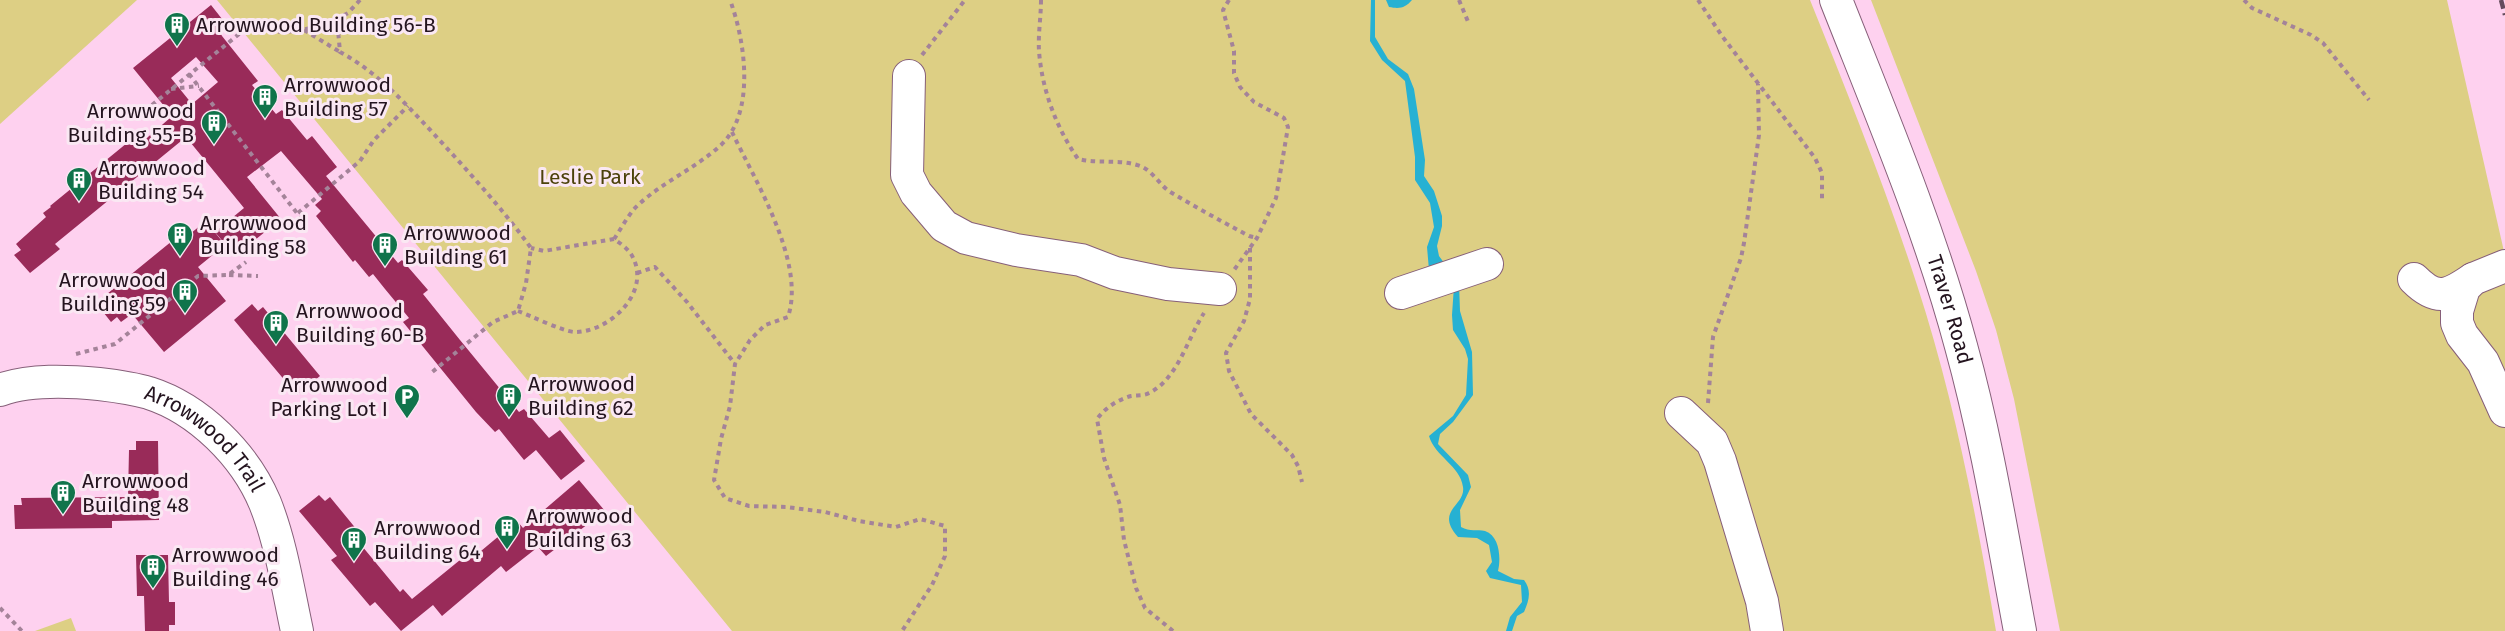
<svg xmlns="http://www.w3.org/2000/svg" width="2505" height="631" font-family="'Fira Sans',sans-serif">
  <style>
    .green { fill: #ddcf84 }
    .water { fill: #26b1d3 }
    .building { fill: #992b59; fill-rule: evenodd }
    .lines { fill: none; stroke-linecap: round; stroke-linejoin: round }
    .minor-casing { stroke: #865f79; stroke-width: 34 }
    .path { stroke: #a48399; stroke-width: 4; stroke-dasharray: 4.5 4.5; stroke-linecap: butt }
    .minor { stroke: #fff; stroke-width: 32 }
    .rail { stroke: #644c5c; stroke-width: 4.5; stroke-dasharray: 9 4.5; stroke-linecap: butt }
    .labels { text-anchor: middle; stroke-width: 6; stroke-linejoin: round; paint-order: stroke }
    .poi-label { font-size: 21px; fill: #24141f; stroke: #fae8f3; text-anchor: start }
    .park-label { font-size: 21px; fill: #4c420b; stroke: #fae8f3 }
    .street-label { font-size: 21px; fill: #24141f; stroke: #fae8f3 }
  </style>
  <rect width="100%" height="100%" fill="#fed1ef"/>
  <!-- green -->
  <g class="green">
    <polygon points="0,0 137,0 0,124"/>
    <path d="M217 0H1810C1848 94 1886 189 1917 285 1954 398 1976 514 1996 631H732Z"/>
    <polygon points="1871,0 2447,0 2505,256 2505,631 2060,631 2014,399 1996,330 1976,271"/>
    <polygon points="71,618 76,631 35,631"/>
  </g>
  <!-- water -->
  <g class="water">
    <path d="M1371 0H1375V37L1388 59 1408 74 1414 89 1425 160 1424 176 1434 191 1442 216V226L1437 246 1439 256 1459 283 1460 311 1472 352 1473 395 1453 422 1440 434 1438 444 1468 475 1471 487 1460 510 1461 527C1470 532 1477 529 1485 531 1500 536 1501 559 1498 571L1514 579 1524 580C1532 591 1529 600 1524 612L1517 616 1512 631H1506L1510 617 1522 602 1521 585 1490 578 1486 571 1492 562 1489 545 1477 538 1458 537C1434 510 1466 506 1463 487 1460 465 1435 457 1429 436L1453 416 1466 395 1468 359 1465 349 1453 330 1452 315 1454 286 1429 270 1427 247 1434 227 1430 203 1415 180V157L1405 81 1382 60 1370 41Z"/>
    <path d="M1386 0H1412C1405 8 1400 9 1389 7Z"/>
  </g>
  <!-- building -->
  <g class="building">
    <path d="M211 5 226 24 219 30 222 36 258 81 252 85 276 114 282 110 307 140 312 136 337 167 326 176 398 263 402 260 428 290 423 294 460 340 519 412 524 409 549 438 560 430 585 461 561 480 536 450 524 460 499 429 495 432 476 412 403 322 409 318 385 289 373 274 369 277 355 260 353 262 316 216 321 211 315 205 322 199 281 151 247 177 281 219 235 256 215 232 244 208 186 137 55 244 60 249 30 273 14 255 21 250 16 244 46 217 43 213 51 207 50 206 127 143 128 144 136 137 141 143 170 118 167 114 169 112 133 68ZM196 57 218 82 192 104 171 78Z"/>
    <polygon points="206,221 225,245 198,267 226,301 164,352 132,314 121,322 117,317 111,322 96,303 172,241 175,246"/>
    <polygon points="252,304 258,311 263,307 320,376 297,395 234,320"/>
    <polygon points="136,441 158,441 159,520 112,521 112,528 15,529 14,505 22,505 21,498 128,497 129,450 136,450"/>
    <polygon points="579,480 605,511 546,556 538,547 506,572 501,566 442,616 433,605 401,631 375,602 370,606 331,560 337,556 299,511 319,495 325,501 330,497 362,536 357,540 400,592 403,589 412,599 476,547 481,551 517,521 523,528"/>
    <polygon points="136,555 168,555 169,602 175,602 175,625 169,625 169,631 145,631 144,596 137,596"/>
  </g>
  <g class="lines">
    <defs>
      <g id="minor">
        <path id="s1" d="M1836 0C1881 114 1929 227 1961 346 1987 440 2002 535 2020 631"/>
        <polyline points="909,76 907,175 916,193 944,226 966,238 1016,250 1081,260 1115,273 1168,284 1220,289"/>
        <polyline points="2505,266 2473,279 2464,288 2457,311 2457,323 2462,335 2483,362 2505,411"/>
        <path d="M2414 279C2437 302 2448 296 2473 279"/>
        <polyline points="1401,293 1487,264"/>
        <path id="s2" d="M0 390C30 379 68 381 99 384 116 386 132 388 149 393 199 409 245 455 265 503 281 543 288 589 297 631"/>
        <polyline points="1681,413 1712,442 1720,461 1762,601 1767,631"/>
      </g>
    </defs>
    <!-- minor casing -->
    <use href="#minor" class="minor-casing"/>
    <!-- path -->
    <g class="path">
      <path d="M360 0 348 13 337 19 340 52C377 72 404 102 433 133 467 170 501 207 531 248L526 283 518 311 493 322 431 373"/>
      <path d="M1041 0C1041 17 1038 34 1039 51 1042 90 1056 127 1078 159 1098 164 1118 159 1137 165 1153 169 1159 186 1172 193 1197 208 1223 222 1249 236L1257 238"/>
      <polyline points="1229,0 1223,10 1234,51 1234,73 1240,87 1254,102 1284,118 1288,127 1276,198 1257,238 1234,270"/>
      <polyline points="1459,0 1469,24"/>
      <polyline points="1698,0 1722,36 1815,158 1822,173 1822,199"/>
      <polyline points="2244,0 2252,8 2311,35 2323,43 2369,100"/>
      <polyline points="304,30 340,52"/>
      <polyline points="922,55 965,0"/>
      <polyline points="189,74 300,217"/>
      <polyline points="171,89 199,86"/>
      <path d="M152 105 244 30C279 34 304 33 337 19"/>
      <path d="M732 132C755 181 806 262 788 317L765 325 750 340 735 364 730 406 721 439 714 480 725 498 749 506 786 507 825 512 859 521 896 527 920 519 945 526V556L932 585 902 631"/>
      <polyline points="298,213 360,161 374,140 408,106"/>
      <path d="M614 239C621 229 627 217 635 208 660 183 695 169 721 145 756 112 745 40 730 0"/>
      <polyline points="1250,248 1250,299 1244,321 1226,353 1229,371 1251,414 1292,455 1298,466 1302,482"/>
      <polyline points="637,273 655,267 687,302 735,364"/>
      <polyline points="229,275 258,276"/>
      <path d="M518 311C531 316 562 331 574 332 609 333 654 291 631 254 627 248 620 243 614 239L544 251 531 248"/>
      <polyline points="76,354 115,344 198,276 228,275 246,262"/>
      <polyline points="1708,403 1713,337 1741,258 1744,243 1759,135 1758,84"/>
      <polyline points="0,608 22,631"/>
      <path d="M1173 631 1145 608 1136 588 1124 540 1120 505 1104 458 1097 419C1105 408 1117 400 1131 396 1137 395 1144 396 1149 393 1178 379 1187 339 1204 313"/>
    </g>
    <!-- minor -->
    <use href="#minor" class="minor"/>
    <!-- rail -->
    <polyline class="rail" points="2501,0 2505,15"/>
  </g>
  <!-- icons -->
  <defs>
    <symbol id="building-pin" viewBox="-11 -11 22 30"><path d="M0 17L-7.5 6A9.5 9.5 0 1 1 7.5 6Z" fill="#10744b" stroke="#fae8f3"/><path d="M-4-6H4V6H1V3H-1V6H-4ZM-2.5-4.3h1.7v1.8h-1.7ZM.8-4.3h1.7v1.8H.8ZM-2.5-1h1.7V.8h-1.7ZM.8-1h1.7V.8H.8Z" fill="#fff"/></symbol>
    <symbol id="parking-pin" viewBox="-11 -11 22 30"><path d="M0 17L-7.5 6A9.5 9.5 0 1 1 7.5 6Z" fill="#10744b" stroke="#fae8f3"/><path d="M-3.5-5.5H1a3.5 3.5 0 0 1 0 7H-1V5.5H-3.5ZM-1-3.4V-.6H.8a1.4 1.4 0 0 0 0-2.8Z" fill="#fff"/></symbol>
  </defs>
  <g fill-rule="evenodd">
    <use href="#building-pin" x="162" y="10" width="30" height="40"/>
    <use href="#building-pin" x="250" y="82" width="30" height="40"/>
    <use href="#building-pin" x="199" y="108" width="30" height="40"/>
    <use href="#building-pin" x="64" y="165" width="30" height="40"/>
    <use href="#building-pin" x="165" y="220" width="30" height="40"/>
    <use href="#building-pin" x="370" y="230" width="30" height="40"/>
    <use href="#building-pin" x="170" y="277" width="30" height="40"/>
    <use href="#building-pin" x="261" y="308" width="30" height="40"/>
    <use href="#building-pin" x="494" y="381" width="30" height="40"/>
    <use href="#parking-pin" x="392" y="382" width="30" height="40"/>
    <use href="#building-pin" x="48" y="478" width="30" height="40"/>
    <use href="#building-pin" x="492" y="513" width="30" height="40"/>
    <use href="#building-pin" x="339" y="525" width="30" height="40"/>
    <use href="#building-pin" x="138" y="552" width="30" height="40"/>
  </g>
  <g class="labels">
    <!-- poi labels -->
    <g class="poi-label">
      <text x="196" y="32">Arrowwood Building 56-B</text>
      <text x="284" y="92">Arrowwood<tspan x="284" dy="24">Building 57</tspan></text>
      <text x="194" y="118" text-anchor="end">Arrowwood<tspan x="194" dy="24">Building 55-B</tspan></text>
      <text x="98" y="175">Arrowwood<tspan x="98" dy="24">Building 54</tspan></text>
      <text x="200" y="230">Arrowwood<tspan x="200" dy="24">Building 58</tspan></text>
      <text x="404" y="240">Arrowwood<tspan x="404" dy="24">Building 61</tspan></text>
      <text x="166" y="287" text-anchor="end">Arrowwood<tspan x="166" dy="24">Building 59</tspan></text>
      <text x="296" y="318">Arrowwood<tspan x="296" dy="24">Building 60-B</tspan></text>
      <text x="528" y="391">Arrowwood<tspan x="528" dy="24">Building 62</tspan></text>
      <text x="388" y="392" text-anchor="end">Arrowwood<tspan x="388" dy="24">Parking Lot I</tspan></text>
      <text x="82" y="488">Arrowwood<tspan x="82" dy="24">Building 48</tspan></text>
      <text x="526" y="523">Arrowwood<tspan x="526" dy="24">Building 63</tspan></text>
      <text x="374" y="535">Arrowwood<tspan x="374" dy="24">Building 64</tspan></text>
      <text x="172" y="562">Arrowwood<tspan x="172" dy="24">Building 46</tspan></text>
    </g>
    <!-- park labels -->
    <g class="park-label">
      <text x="590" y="184">Leslie Park</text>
    </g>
    <!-- street labels -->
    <g class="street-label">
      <text dy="7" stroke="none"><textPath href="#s1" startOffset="330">Traver Road</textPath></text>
      <text dy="7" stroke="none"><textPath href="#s2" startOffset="224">Arrowwood Trail</textPath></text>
    </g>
  </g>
</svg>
